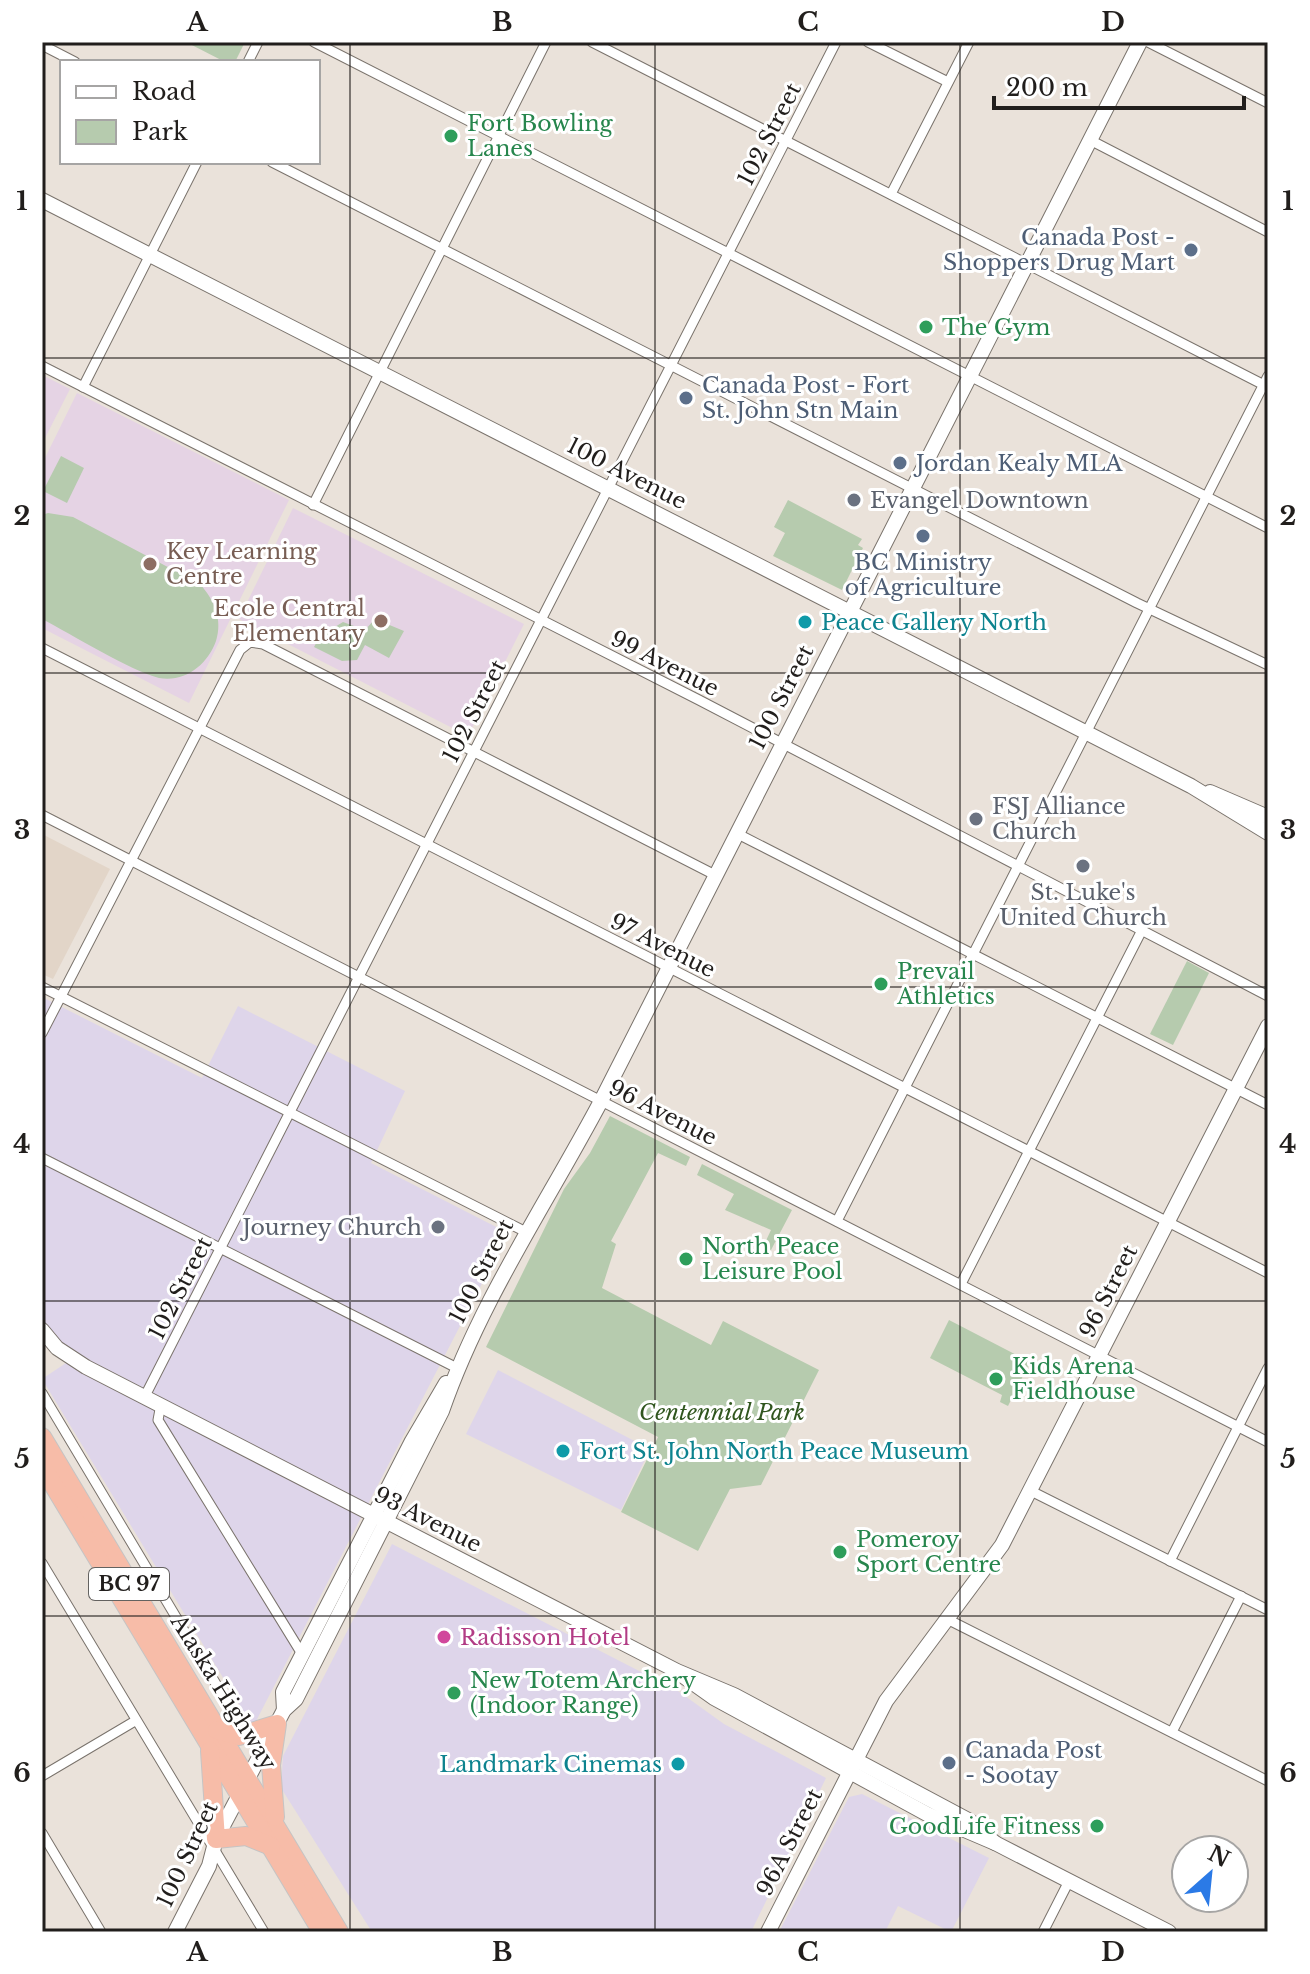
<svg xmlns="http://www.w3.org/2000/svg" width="1310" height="1974" font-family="'Libre Baskerville',serif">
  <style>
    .commercial { fill: #ded5ea }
    .built { fill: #e2d5c8 }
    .education { fill: #e5d3e4 }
    .green { fill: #b6cbae }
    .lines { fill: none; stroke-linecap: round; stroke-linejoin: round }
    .street-casing { stroke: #7a736c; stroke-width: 11 }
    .secondary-casing { stroke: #7a736c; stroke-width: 16 }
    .highway-casing { stroke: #c5c4c4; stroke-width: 20 }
    .street { stroke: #fff; stroke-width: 9 }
    .secondary { stroke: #fff; stroke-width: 14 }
    .highway { stroke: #f7bca8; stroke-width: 18 }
    .grid { fill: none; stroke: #211e1c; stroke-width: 2; stroke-opacity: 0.55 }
    .leisure-dot { fill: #2e9e5b; stroke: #fff; stroke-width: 3 }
    .service-dot { fill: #5c6f8a; stroke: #fff; stroke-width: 3 }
    .worship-dot { fill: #6b7280; stroke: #fff; stroke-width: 3 }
    .education-dot { fill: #8d6e63; stroke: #fff; stroke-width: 3 }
    .culture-dot { fill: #0f9aa8; stroke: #fff; stroke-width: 3 }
    .hotel-dot { fill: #d1479c; stroke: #fff; stroke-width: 3 }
    .labels { text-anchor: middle; stroke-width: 6; stroke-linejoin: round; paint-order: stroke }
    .shield { fill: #fff; stroke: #646260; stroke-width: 2 }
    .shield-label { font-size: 20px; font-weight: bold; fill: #211e1c }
    .leisure-label { font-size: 22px; fill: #27864d; stroke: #fff; text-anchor: start }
    .street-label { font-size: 22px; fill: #211e1c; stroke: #fff }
    .service-label { font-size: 22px; fill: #4e5e75; stroke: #fff; text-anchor: start }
    .worship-label { font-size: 22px; fill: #5b616d; stroke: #fff; text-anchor: start }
    .education-label { font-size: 22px; fill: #785e54; stroke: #fff; text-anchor: start }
    .culture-label { font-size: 22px; fill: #0d838f; stroke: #fff; text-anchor: start }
    .park-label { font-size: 22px; font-style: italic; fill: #30561e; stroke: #fff }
    .hotel-label { font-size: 22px; fill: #b23c85; stroke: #fff; text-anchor: start }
    .neatline { fill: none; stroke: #211e1c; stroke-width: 3 }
    .grid-label { font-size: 26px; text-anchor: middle; font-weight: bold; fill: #211e1c }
  </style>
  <rect width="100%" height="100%" fill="#eae2da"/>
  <!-- commercial -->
  <g class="commercial">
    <polygon points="42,997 202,1078 238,1006 405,1091 371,1163 508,1233 253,1727 42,1379 78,1355 56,1338 42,1319"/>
    <polygon points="498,1370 650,1449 621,1510 466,1434"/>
    <polygon points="392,1544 678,1691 724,1724 826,1778 751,1932 372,1932 281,1788 283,1756"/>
    <polygon points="862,1794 989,1858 951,1932 898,1906 885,1932 779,1932 849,1797"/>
  </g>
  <!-- built -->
  <polygon class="built" points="42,834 110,869 53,979 42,974"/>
  <!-- education -->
  <g class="education">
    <polygon points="42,375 70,389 42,444"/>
    <polygon points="77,393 289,500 189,703 42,628 42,464"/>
    <polygon points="293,508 524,624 468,736 239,619"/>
  </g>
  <!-- green -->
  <g class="green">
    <polygon points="186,42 245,42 235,62 225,62"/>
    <polygon points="61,456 84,468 67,503 43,491"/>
    <polygon points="788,500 862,539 858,545 863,548 842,590 773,556 785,533 774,527"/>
    <path d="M48 513 73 517 200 584C214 600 223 619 216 641 208 664 185 683 159 678 131 671 71 634 42 619V515Z"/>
    <polygon points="375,619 404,631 389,658 365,645 357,660 342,661 314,647 320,636 343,622 365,630"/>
    <polygon points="1187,961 1209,973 1173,1045 1150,1034"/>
    <polygon points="610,1116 690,1157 686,1166 658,1153 611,1241 616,1244 602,1288 711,1345 723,1321 819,1370 761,1485 730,1489 698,1551 621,1512 658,1437 486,1347 564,1189 590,1153"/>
    <polygon points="702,1164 792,1210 771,1250 763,1247 771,1230 725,1210 734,1194 697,1175"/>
    <polygon points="949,1320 1030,1362 1008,1406 1000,1402 1002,1395 930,1358"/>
  </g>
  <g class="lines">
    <defs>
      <g id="street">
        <polyline points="314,42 1268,528"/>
        <polyline points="592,42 1266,386"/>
        <polyline points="868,42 948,82"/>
        <polyline points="1148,42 1268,103"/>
        <polyline points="42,45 75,62"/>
        <polyline points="248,62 258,42"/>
        <polyline points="1090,140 1268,232"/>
        <polyline points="272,162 1137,603 1268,665"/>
        <polyline points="891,194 969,42"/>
        <polyline points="42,366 699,700 1268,996"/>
        <polyline points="83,387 197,162"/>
        <polyline points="313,505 546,42"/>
        <polyline points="42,648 1268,1273"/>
        <polyline points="42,815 1268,1442"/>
        <polyline points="736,833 1268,1105"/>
        <polyline points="42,987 526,1232"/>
        <polyline points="42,1033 240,650 250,642 263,644 715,875"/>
        <polyline points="42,1158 457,1368"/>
        <polyline points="837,1221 1268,376"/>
        <polyline points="961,1284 1141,932"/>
        <polyline points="42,1393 231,1709"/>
        <polyline points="145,1396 836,42"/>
        <polyline points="161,1404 158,1420 302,1654"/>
        <polyline points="1031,1491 1268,1610"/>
        <polyline points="1170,1561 1268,1368"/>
        <polyline points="42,1563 264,1932"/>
        <polyline points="947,1619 1268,1781"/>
        <polyline points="1172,1732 1241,1596"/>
        <polyline points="42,1776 135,1721"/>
        <polyline points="42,1833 101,1932"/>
        <polyline points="1043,1932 1069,1881"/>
      </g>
      <g id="secondary">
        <polyline points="42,200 1191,786 1268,833"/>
        <polyline points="1210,792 1268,817"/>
        <polyline points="42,1330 57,1348 86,1367 677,1671 734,1695 970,1821 995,1843"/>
        <polyline points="683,1676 714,1698 927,1814 995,1843 1169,1932"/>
        <polyline points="284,1710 283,1692 412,1441 446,1383"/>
        <path d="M175 1932 209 1866 216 1839 284 1710 296 1699 442 1411C480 1301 547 1203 601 1101L1140 42"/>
        <polyline points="768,1932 886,1701 1002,1545 1268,1026"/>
      </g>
      <g id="highway">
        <polyline points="42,1437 339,1932"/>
        <polyline points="42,1466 322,1932"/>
        <polyline points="217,1730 239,1736 277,1724 271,1765 275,1817"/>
        <polyline points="210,1751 216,1839 246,1836 271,1846"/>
      </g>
    </defs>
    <!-- street casing -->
    <use href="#street" class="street-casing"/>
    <!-- secondary casing -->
    <use href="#secondary" class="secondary-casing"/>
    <!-- highway casing -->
    <use href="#highway" class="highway-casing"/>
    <!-- street -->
    <use href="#street" class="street"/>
    <!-- secondary -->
    <use href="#secondary" class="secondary"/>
    <!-- highway -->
    <use href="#highway" class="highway"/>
  </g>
  <!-- grid -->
  <path class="grid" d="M350 42V1932M655 42V1932M960 42V1932M42 358H1268M42 673H1268M42 987H1268M42 1301H1268M42 1616H1268"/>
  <!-- markers -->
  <g class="leisure-dot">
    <circle cx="451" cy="136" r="8"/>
    <circle cx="926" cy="327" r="8"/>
    <circle cx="881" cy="984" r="8"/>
    <circle cx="686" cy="1259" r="8"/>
    <circle cx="996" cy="1379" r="8"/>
    <circle cx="840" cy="1552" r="8"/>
    <circle cx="454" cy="1693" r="8"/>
    <circle cx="1097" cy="1826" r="8"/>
  </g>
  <g class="service-dot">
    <circle cx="1191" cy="250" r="8"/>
    <circle cx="686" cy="398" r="8"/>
    <circle cx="900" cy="463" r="8"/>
    <circle cx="923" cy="536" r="8"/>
    <circle cx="949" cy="1763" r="8"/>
  </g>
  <g class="worship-dot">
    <circle cx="854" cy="500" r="8"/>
    <circle cx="976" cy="819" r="8"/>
    <circle cx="1083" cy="866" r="8"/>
    <circle cx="438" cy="1227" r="8"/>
  </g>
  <g class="education-dot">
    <circle cx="150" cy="564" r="8"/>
    <circle cx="381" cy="621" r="8"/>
  </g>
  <g class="culture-dot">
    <circle cx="805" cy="622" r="8"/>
    <circle cx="563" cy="1451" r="8"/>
    <circle cx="678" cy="1764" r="8"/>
  </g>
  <circle class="hotel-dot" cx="444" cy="1637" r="8"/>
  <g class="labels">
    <!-- shield labels -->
    <rect class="shield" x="89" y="1568" width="80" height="32" rx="6"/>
    <g class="shield-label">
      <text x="129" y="1591">BC 97</text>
    </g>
    <!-- leisure labels -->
    <g class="leisure-label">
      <text x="467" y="131">Fort Bowling<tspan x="467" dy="25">Lanes</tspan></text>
      <text x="942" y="335">The Gym</text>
      <text x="897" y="979">Prevail<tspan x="897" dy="25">Athletics</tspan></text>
      <text x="702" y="1254">North Peace<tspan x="702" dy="25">Leisure Pool</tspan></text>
      <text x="1012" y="1374">Kids Arena<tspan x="1012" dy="25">Fieldhouse</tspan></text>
      <text x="856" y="1547">Pomeroy<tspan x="856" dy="25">Sport Centre</tspan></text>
      <text x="470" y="1688">New Totem Archery<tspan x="470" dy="25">(Indoor Range)</tspan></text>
      <text x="1081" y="1834" text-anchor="end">GoodLife Fitness</text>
    </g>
    <!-- street labels -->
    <g class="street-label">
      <text transform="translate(769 134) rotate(-63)" y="8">102 Street</text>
      <text transform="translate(627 473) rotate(27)" y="8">100 Avenue</text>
      <text transform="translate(665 663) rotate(27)" y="8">99 Avenue</text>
      <text transform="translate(781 697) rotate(-63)" y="8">100 Street</text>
      <text transform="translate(474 711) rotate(-63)" y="8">102 Street</text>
      <text transform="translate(663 945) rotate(27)" y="8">97 Avenue</text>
      <text transform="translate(663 1112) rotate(27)" y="8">96 Avenue</text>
      <text transform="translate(481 1271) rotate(-63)" y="8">100 Street</text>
      <text transform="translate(180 1288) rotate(-63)" y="8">102 Street</text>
      <text transform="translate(1108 1291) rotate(-63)" y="8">96 Street</text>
      <text transform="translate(428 1519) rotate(27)" y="8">93 Avenue</text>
      <text transform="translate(224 1692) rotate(58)" y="8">Alaska Highway</text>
      <text transform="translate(789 1842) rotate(-63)" y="8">96A Street</text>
      <text transform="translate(187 1854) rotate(-65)" y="8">100 Street</text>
    </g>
    <!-- service labels -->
    <g class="service-label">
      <text x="1175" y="245" text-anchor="end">Canada Post -<tspan x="1175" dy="25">Shoppers Drug Mart</tspan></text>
      <text x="702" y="393">Canada Post - Fort<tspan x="702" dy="25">St. John Stn Main</tspan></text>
      <text x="916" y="471">Jordan Kealy MLA</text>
      <text x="923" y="570" text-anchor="middle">BC Ministry<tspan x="923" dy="25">of Agriculture</tspan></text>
      <text x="965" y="1758">Canada Post<tspan x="965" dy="25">- Sootay</tspan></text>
    </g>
    <!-- worship labels -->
    <g class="worship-label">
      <text x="870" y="508">Evangel Downtown</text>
      <text x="992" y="814">FSJ Alliance<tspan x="992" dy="25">Church</tspan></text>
      <text x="1083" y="900" text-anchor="middle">St. Luke's<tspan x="1083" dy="25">United Church</tspan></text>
      <text x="422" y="1235" text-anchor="end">Journey Church</text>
    </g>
    <!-- education labels -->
    <g class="education-label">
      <text x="166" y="559">Key Learning<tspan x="166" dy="25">Centre</tspan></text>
      <text x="365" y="616" text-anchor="end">Ecole Central<tspan x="365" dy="25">Elementary</tspan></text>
    </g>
    <!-- culture labels -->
    <g class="culture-label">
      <text x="821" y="630">Peace Gallery North</text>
      <text x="579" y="1459">Fort St. John North Peace Museum</text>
      <text x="662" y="1772" text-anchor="end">Landmark Cinemas</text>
    </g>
    <!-- park labels -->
    <g class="park-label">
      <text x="722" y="1420">Centennial Park</text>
    </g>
    <!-- hotel labels -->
    <g class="hotel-label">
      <text x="460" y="1645">Radisson Hotel</text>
    </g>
  </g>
  <!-- border -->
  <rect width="1310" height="1974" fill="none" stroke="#ffffff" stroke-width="88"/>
  <!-- legend -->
  <rect x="60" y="60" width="260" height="104" fill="#ffffff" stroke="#a6a5a4" stroke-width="2"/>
  <rect x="76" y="86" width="40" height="12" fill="#ffffff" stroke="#a6a5a4" stroke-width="2"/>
  <text x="132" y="100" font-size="24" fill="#211e1c">Road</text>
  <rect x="76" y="120" width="40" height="24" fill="#b6cbae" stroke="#a6a5a4" stroke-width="2"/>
  <text x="132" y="140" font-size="24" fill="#211e1c">Park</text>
  <!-- north arrow -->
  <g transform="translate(1210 1874) rotate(27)"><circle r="38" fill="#ffffff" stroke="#a6a5a4" stroke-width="2"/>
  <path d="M0-6L14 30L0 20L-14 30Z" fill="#2b7ae6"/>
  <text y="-12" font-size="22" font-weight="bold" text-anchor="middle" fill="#211e1c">N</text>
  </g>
  <!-- scale -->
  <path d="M994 96v12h250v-12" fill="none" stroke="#211e1c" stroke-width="4"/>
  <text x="1006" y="96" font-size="24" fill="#211e1c" stroke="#ffffff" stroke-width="6" paint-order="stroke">200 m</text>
  <rect x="44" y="44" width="1222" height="1886" class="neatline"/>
  <g class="grid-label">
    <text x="197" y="31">A</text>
    <text x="502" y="31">B</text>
    <text x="808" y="31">C</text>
    <text x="1113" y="31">D</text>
    <text x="22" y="210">1</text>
    <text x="1288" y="210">1</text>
    <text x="22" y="525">2</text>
    <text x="1288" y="525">2</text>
    <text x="22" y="839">3</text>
    <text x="1288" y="839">3</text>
    <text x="22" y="1153">4</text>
    <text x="1288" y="1153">4</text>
    <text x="22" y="1468">5</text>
    <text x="1288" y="1468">5</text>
    <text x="22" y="1782">6</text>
    <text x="1288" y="1782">6</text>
    <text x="197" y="1961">A</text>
    <text x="502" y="1961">B</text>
    <text x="808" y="1961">C</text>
    <text x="1113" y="1961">D</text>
  </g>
</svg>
